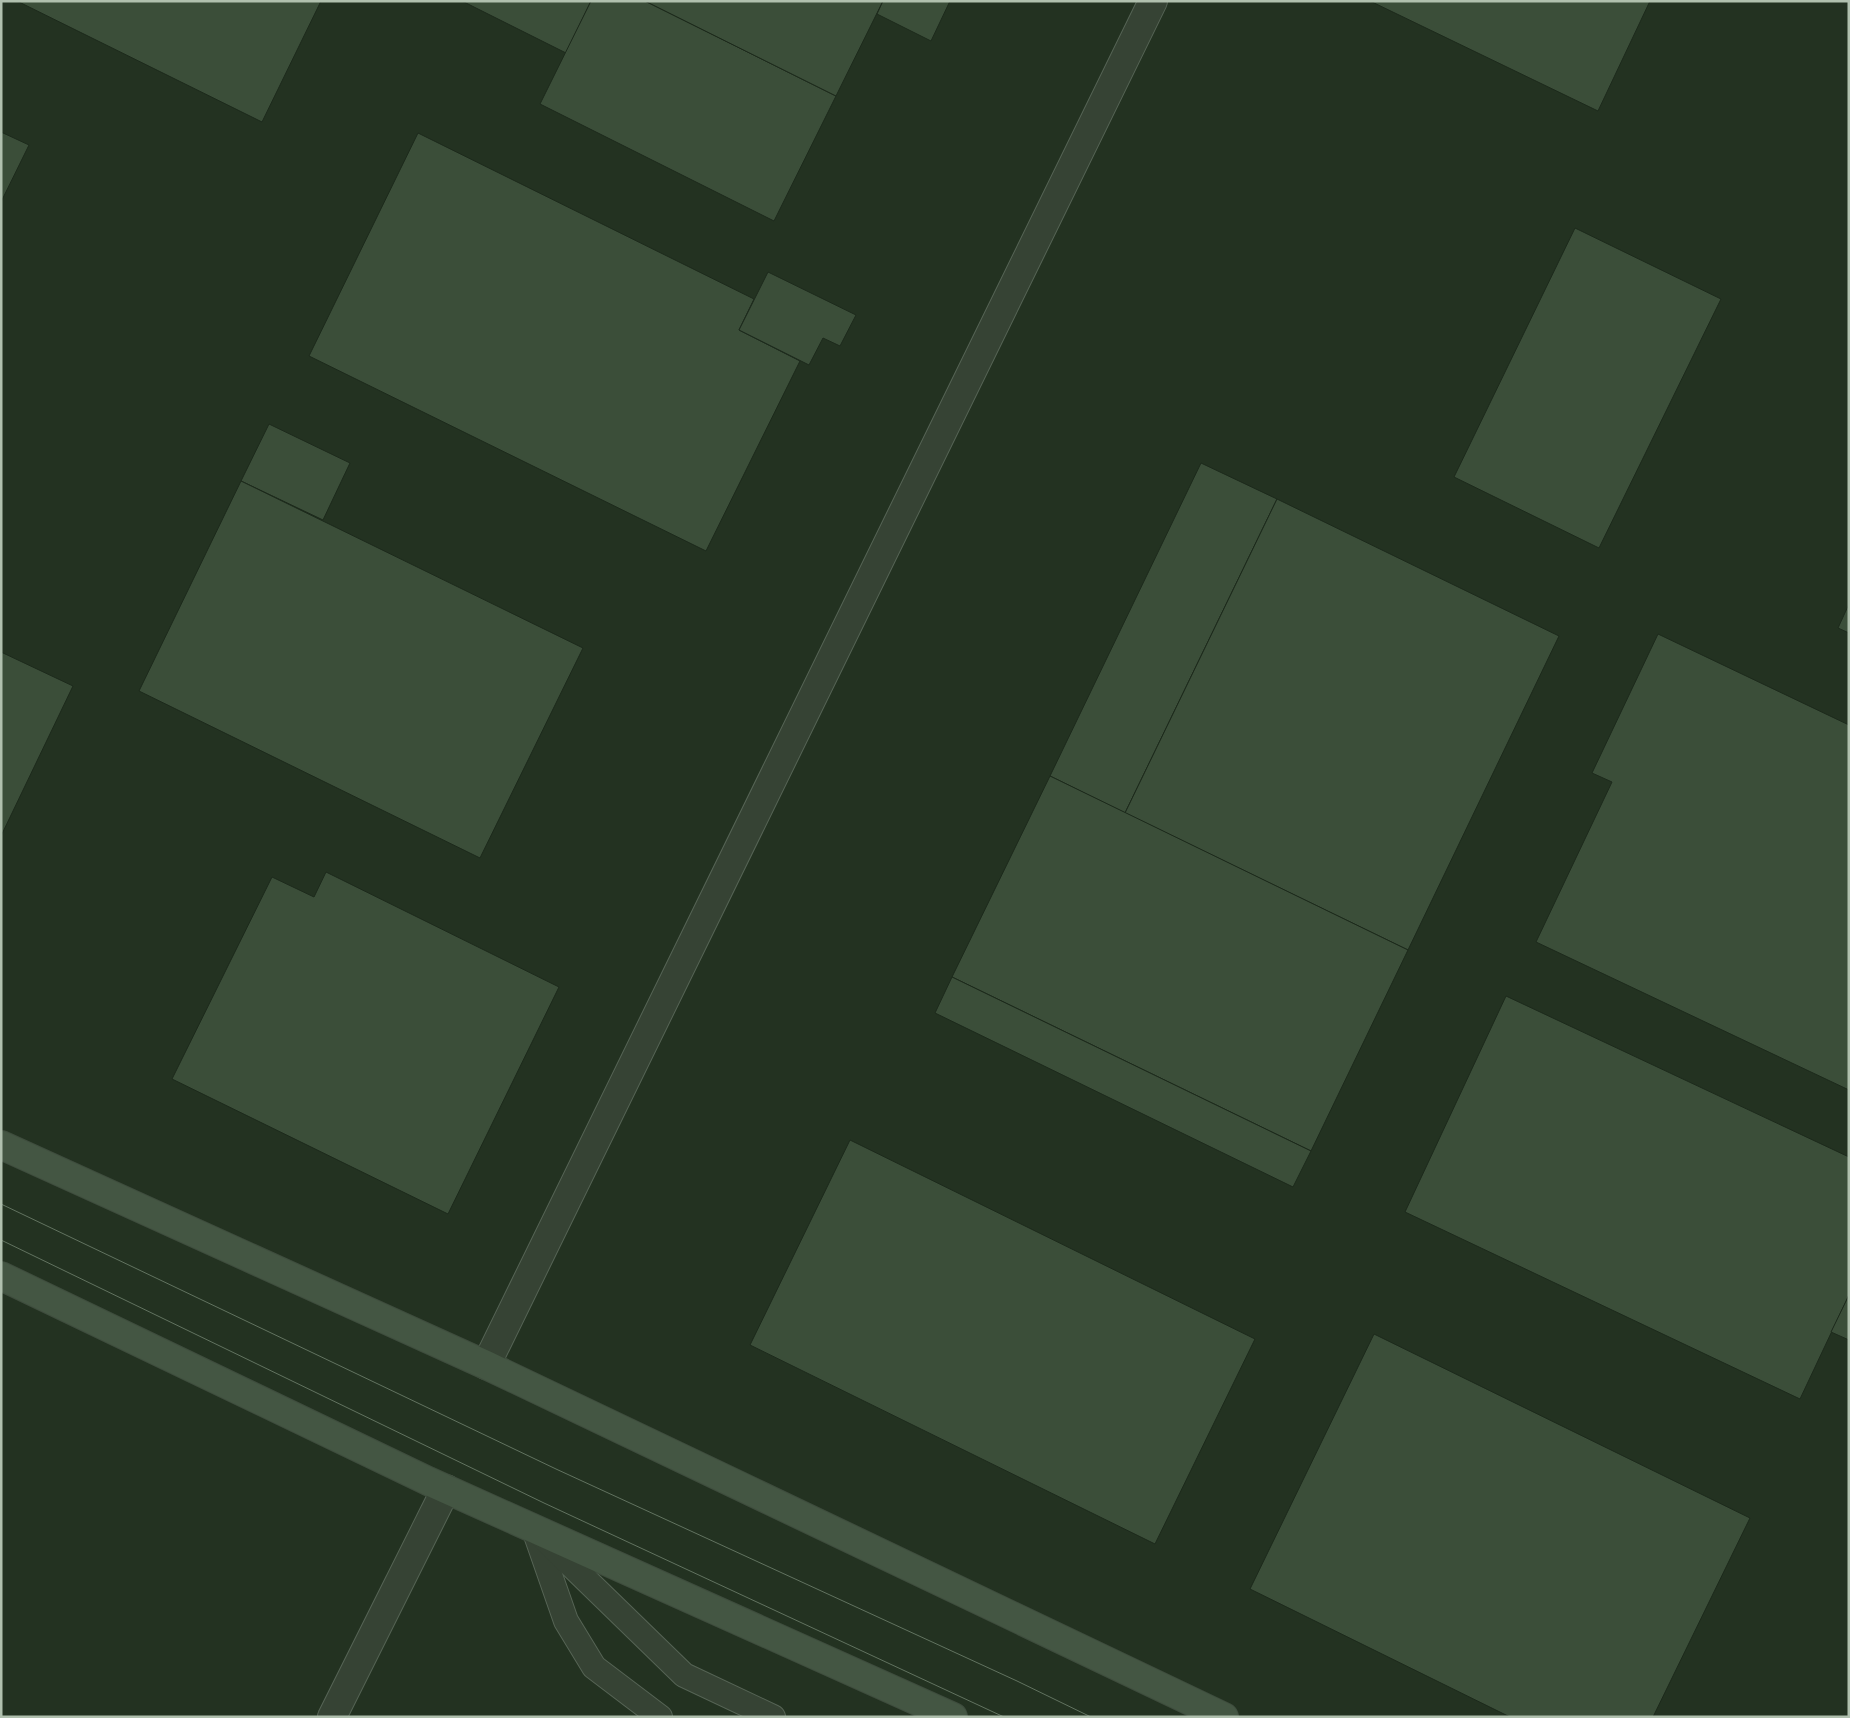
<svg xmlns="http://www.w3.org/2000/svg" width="1850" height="1718" font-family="'Open Sans',sans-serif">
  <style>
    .building { fill: #3b4e39; stroke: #1d2a1c }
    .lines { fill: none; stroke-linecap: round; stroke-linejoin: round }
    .service-casing { stroke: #566455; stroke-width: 26 }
    .minor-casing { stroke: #566455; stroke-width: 30 }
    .secondary-casing { stroke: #3f4d3e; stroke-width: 30 }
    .service { stroke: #364334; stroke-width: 24 }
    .minor { stroke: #364334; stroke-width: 28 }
    .secondary { stroke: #445643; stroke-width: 28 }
    .tram { stroke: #627360; stroke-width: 1 }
  </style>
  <rect width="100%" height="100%" fill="#233221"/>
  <!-- building -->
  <g class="building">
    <polygon points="17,1 321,1 262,122"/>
    <polygon points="462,1 591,1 566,53"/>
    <polygon points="591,1 645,1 836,96 774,221 540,104"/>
    <polygon points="645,1 883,1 836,96"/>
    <polygon points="883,1 950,1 931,41 877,14"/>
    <polygon points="1370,1 1650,1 1598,111"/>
    <polygon points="1,132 29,145 1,202"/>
    <polygon points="418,133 754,299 739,330 800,361 706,551 309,356"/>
    <polygon points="1575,228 1721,299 1599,548 1454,477"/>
    <polygon points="768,272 856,315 840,346 823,338 809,365 739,330"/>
    <polygon points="269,424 350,463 323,520 241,481"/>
    <polygon points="1201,463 1277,499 1125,813 1050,776"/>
    <polygon points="241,481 583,648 480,858 139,691"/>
    <polygon points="1277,499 1559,636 1408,950 1125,813"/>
    <polygon points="1849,604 1849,633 1838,628"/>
    <polygon points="1658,634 1849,725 1849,1090 1536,942 1612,782 1592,773"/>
    <polygon points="1,652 73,686 1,836"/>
    <polygon points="1050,776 1408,950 1311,1151 952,977"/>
    <polygon points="326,872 559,987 448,1214 172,1079 272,877 314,897"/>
    <polygon points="952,977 1311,1151 1293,1187 935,1013"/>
    <polygon points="1506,996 1849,1157 1849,1295 1800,1399 1405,1212"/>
    <polygon points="850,1140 1255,1339 1155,1544 750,1345"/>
    <polygon points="1849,1295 1849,1340 1831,1332"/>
    <polygon points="1374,1334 1750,1518 1653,1717 1510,1717 1250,1589"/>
  </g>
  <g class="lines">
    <defs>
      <g id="service">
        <polyline points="536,1535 566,1621 594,1667 660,1717"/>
        <polyline points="540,1535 684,1675 773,1717"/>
      </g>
      <g id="minor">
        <polyline points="486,1365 1153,1"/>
        <polyline points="332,1717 446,1489"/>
      </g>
      <g id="secondary">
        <polyline points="1,1145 486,1365 1224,1717"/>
        <polyline points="1,1276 428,1481 953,1717"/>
      </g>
    </defs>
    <!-- service casing -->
    <use href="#service" class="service-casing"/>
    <!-- minor casing -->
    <use href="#minor" class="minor-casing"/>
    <!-- secondary casing -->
    <use href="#secondary" class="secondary-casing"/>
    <!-- service -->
    <use href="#service" class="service"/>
    <!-- minor -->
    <use href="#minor" class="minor"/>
    <!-- secondary -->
    <use href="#secondary" class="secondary"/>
    <!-- tram -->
    <g class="tram">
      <polyline points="1,1204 556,1469 1017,1681 1091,1717"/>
      <polyline points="1,1240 544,1503 1004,1717"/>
    </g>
  </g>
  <!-- border -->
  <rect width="1850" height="1718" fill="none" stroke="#b0c0ae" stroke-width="5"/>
</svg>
